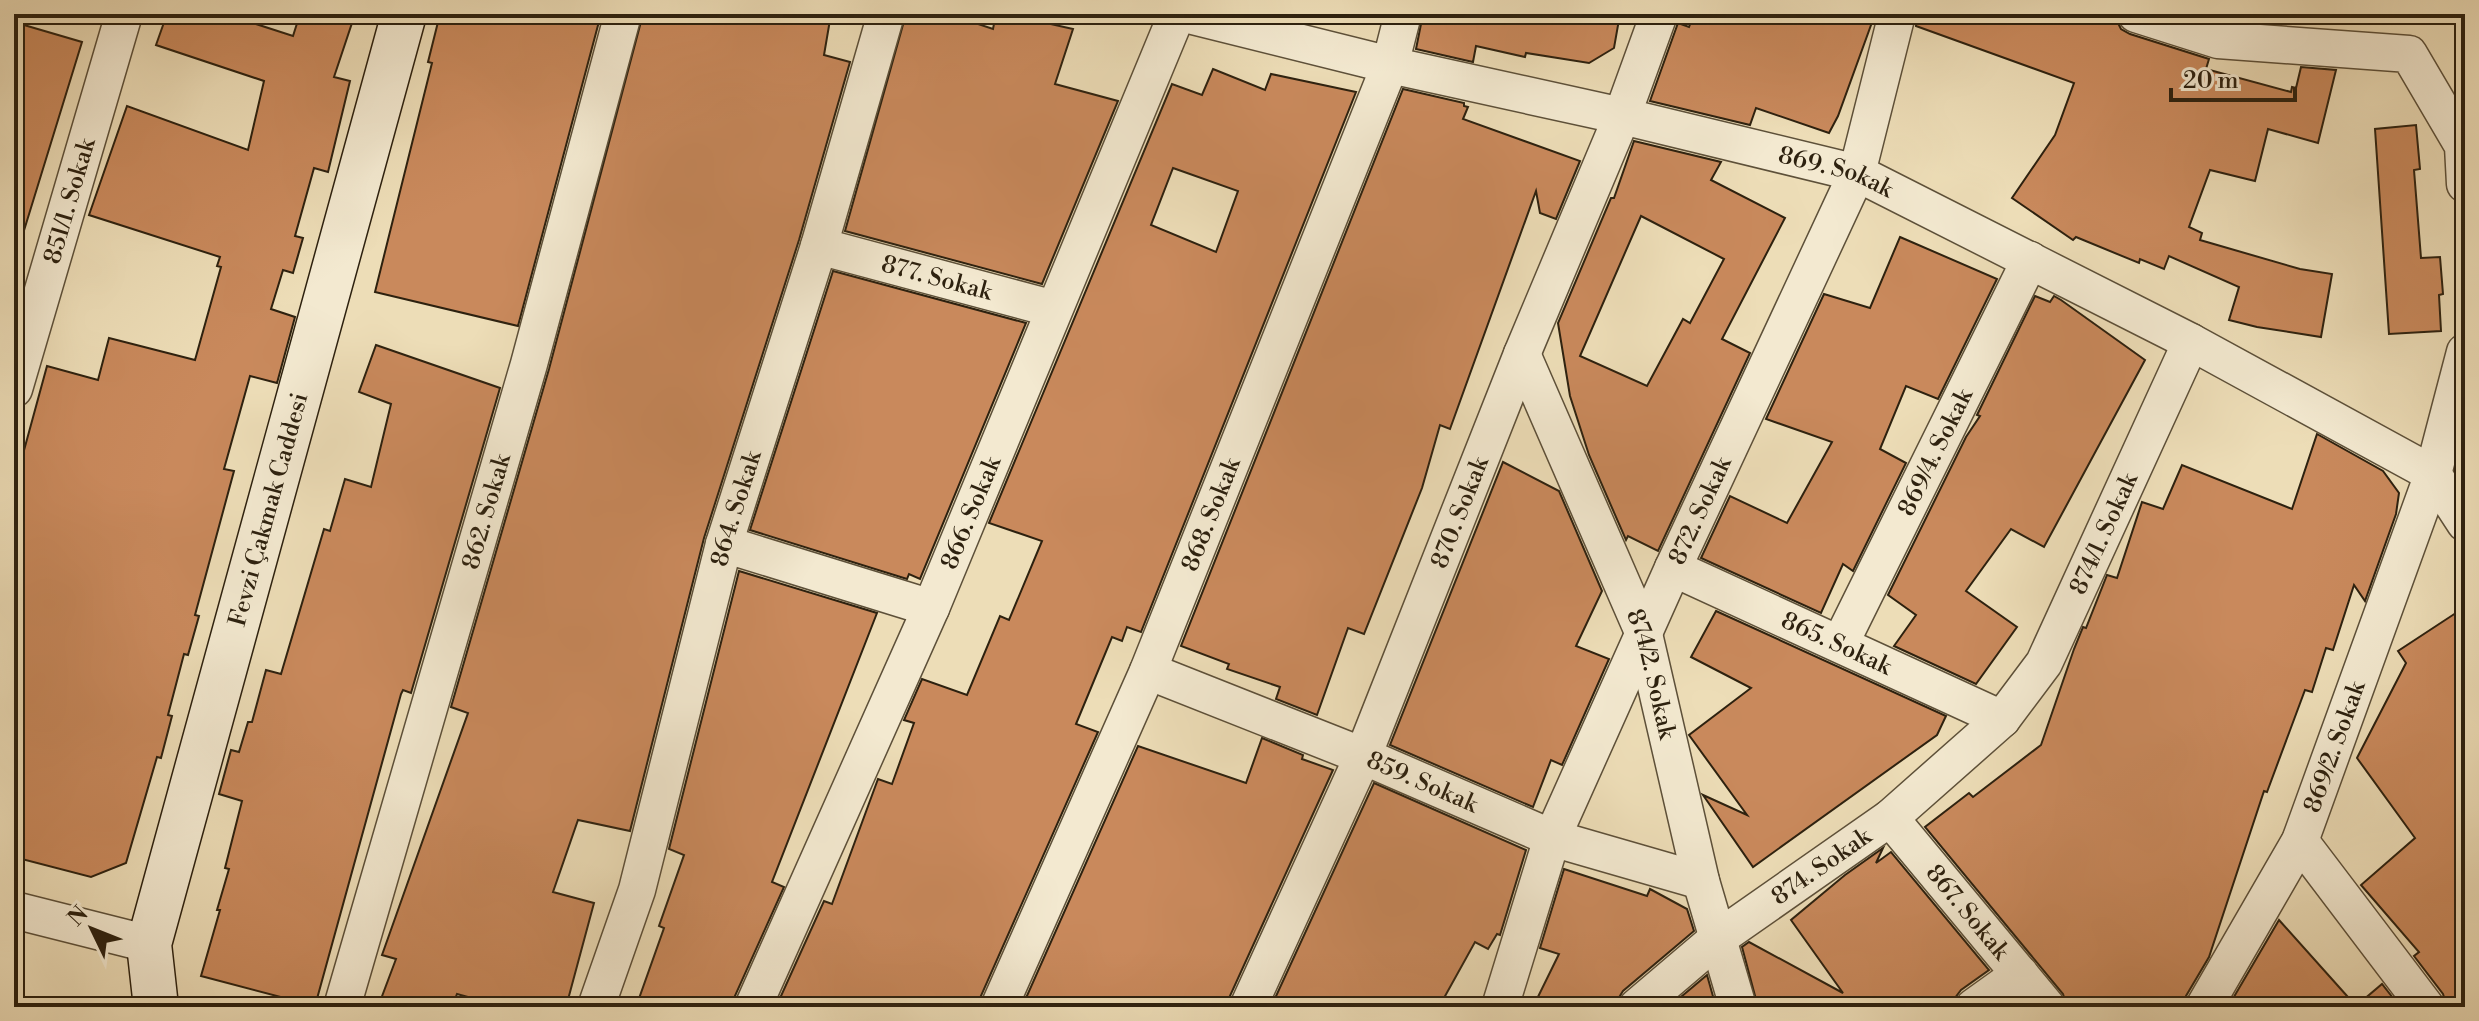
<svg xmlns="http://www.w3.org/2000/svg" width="2479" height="1021" font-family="'Libre Bodoni',serif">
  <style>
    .building { fill: #c9895c; stroke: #2d210f; stroke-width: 2; fill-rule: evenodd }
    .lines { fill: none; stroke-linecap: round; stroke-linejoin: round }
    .minor-casing { stroke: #5d5039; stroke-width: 39 }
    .secondary-casing { stroke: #2d210f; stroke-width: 47 }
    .minor { stroke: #f3e9d0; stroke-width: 36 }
    .secondary { stroke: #f3e9d0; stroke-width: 44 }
    .labels { text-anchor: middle; stroke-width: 8; stroke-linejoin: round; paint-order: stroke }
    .street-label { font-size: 24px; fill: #2d210f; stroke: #f3e9d0 }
  </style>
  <rect width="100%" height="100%" fill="#edddb7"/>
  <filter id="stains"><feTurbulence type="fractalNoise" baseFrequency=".0025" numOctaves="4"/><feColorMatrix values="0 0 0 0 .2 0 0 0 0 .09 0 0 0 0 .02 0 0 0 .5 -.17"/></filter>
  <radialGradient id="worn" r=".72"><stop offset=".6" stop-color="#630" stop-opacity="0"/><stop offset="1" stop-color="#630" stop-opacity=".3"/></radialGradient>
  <!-- building -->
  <g class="building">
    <polygon points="167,14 225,14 293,36 300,14 355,14 334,77 350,81 328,172 314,168 295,236 303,238 293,273 283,270 271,309 295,317 277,383 250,376 224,469 234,471 195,615 199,616 188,655 184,654 168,715 172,716 161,758 157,757 126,863 91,877 14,857 14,463 20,465 47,366 98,380 109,338 195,360 221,267 217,266 220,257 89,215 127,106 248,150 264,81 156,45"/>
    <polygon points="440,14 601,14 518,326 375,292 432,63 428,62"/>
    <polygon points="643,14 831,14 824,55 850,62 799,240 704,538 630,831 578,820 553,892 594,903 566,1007 504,1007 457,994 452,1007 378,1007 396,959 382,955 468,713 451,707 549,369"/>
    <polygon points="906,14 948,14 993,29 996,14 1006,14 1073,29 1055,84 1118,101 1042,284 845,231"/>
    <polygon points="1423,14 1620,14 1614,48 1589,63 1526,53 1525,57 1476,46 1473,62 1416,49"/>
    <polygon points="1694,14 1875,14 1838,116 1829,133 1756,108 1750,125 1650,101 1678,23 1689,27"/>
    <polygon points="1917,14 2095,14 2117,21 2121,29 2130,34 2209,59 2206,69 2291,92 2292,87 2296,88 2301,67 2336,70 2318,143 2268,129 2255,181 2210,170 2189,227 2202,233 2200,240 2300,269 2332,274 2321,337 2257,327 2229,320 2239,287 2169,256 2164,269 2140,259 2139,263 2076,237 2073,240 2012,198 2055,135 2074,83 1916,26"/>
    <polygon points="24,25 82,42 22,237 14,236 14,57"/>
    <path d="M1213 69 1265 90 1271 74 1356 92 1141 632 1127 627 1122 641 1112 637 1076 724 1098 732 980 998 978 1007H776L824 901 832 904 878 779 892 784 914 723 904 720 922 679 967 695 1000 616 1009 620 1042 541 989 523 1172 84 1202 95ZM1173 168 1238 191 1216 252 1151 225Z"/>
    <polygon points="1403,89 1464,103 1464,106 1468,107 1463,119 1580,161 1556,219 1540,213 1536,191 1450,429 1440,425 1422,488 1364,634 1348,628 1317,715 1276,699 1280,687 1227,669 1229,664 1181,646"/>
    <polygon points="2416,125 2420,169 2414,170 2421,258 2440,257 2443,294 2439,295 2441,331 2389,334 2375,129"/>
    <path d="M1634 141 1721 162 1711 180 1785 218 1722 339 1750 353 1658 551 1628 536 1626 540 1589 455 1570 396 1558 323 1611 198H1614ZM1641 216 1724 259 1690 323 1683 319 1647 386 1580 356Z"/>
    <polygon points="1900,237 1997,279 1938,399 1906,386 1880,449 1906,463 1853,571 1843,564 1821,613 1701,558 1730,496 1787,523 1832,442 1766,419 1824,294 1870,308"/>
    <polygon points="833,271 1026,323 920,579 909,574 907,579 750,530"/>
    <polygon points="2035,296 2050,302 2054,296 2061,300 2145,360 2044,547 2011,529 1966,591 2017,627 1976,684 1894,646 1916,615 1888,595 1966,437 1980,416 1977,415"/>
    <polygon points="376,345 500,388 411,693 403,690 401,694 315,1006 201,976 220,910 217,910 229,869 225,868 242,801 219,794 231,750 239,752 248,722 252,722 266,670 281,674 324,529 330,531 345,479 371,487 391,404 359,392"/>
    <polygon points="2317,434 2383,471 2399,493 2396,514 2365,601 2354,585 2333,650 2326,648 2312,692 2305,690 2267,792 2264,791 2209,957 2186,996 2183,1007 2067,1007 2063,994 1925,827 1969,793 1973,797 2041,745 2074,649 2083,627 2086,628 2107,575 2117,578 2142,502 2163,509 2182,465 2292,509"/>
    <polygon points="1503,462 1559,491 1602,591 1576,646 1609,659 1562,765 1551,760 1533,807 1390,745"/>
    <polygon points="739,571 877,613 772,882 784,887 734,998 732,1007 636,1007 664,928 659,926 684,855 669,849"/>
    <polygon points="2465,607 2465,1007 2447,1007 2443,994 2414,956 2419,952 2361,885 2415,838 2357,758 2406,663 2398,651"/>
    <polygon points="1716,611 1946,716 1937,735 1753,867 1703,795 1747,815 1689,735 1751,688 1691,657"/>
    <polygon points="1262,738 1303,755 1302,759 1333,770 1229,998 1227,1007 1022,1007 1138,746 1246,783"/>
    <polygon points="1374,783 1526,850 1500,935 1497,934 1488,949 1475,942 1439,1007 1271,1007"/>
    <polygon points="1883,848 1876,863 1891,852 1989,970 1961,990 1955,998 1953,1007 1758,1007 1742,947 1749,942 1843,993 1791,920 1845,875"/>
    <polygon points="1564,869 1647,896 1650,889 1687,909 1694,931 1623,991 1618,999 1617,1007 1533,1007 1559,954 1540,948"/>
    <polygon points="2279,920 2356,1006 2382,984 2400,1007 2228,1007"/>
    <polygon points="1707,975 1716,1007 1669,1007"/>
  </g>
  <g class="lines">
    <defs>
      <g id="minor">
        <path id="s1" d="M1185 14 1390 65 1622 116 1857 173 2191 342 2433 474 2465 523"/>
        <polyline points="2136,14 2218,40 2409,54 2463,146 2465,184"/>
        <path id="s2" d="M819 246 1054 309"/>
        <path id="s3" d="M1522 354 1644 634 1701 881 1738 1007"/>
        <path id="s4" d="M14 389 124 14"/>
        <polyline points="724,544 931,608"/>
        <path id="s5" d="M1673 568 2002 719"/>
        <path id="s6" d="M1840 644 2030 260"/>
        <path id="s7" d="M1148 671 1363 756 1552 838 1701 881"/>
        <path id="s8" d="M1890 818 2047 1007"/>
        <polyline points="2300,841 2426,1007"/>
        <polyline points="14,910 149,944"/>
        <path id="s9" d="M342 1007 529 364 623 14"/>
        <path id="s10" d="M596 1007 637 890 724 544 819 246 886 14"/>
        <path id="s11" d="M753 1007 931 608 1177 14"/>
        <path id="s12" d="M999 1007 1148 671 1390 65 1403 14"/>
        <path id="s13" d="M1248 1007 1363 756 1522 354 1622 116 1659 14"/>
        <path id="s14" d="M1500 1007 1552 838 1673 568 1857 173 1897 14"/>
        <path id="s15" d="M1637 1007 1717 939 1890 818 2002 719 2044 663 2191 342"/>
        <polyline points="1974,1007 2020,974"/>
        <path id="s16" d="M2204 1007 2300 841 2433 474 2465 352"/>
      </g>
      <g id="secondary">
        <path id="s17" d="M156 1007 149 944 404 14"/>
      </g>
    </defs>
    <!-- minor casing -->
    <use href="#minor" class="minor-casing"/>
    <!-- secondary casing -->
    <use href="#secondary" class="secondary-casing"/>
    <!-- minor -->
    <use href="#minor" class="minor"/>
    <!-- secondary -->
    <use href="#secondary" class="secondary"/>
  </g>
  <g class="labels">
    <!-- street labels -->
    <g class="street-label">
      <text dy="8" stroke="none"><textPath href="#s1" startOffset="670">869. Sokak</textPath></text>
      <text dy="8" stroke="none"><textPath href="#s4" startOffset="196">851/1. Sokak</textPath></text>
      <text dy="8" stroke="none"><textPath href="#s2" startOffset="122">877. Sokak</textPath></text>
      <text dy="8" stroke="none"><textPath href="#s6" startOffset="214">869/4. Sokak</textPath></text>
      <text dy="8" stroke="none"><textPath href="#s10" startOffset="518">864. Sokak</textPath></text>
      <text dy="8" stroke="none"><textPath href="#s17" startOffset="514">Fevzi Çakmak Caddesi</textPath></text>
      <text dy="8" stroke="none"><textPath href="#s14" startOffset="536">872. Sokak</textPath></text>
      <text dy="8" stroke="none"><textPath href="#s9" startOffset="516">862. Sokak</textPath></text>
      <text dy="8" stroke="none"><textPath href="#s11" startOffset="540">866. Sokak</textPath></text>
      <text dy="8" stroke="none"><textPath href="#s13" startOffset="538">870. Sokak</textPath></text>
      <text dy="8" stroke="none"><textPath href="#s12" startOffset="536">868. Sokak</textPath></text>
      <text dy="8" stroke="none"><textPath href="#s15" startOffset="678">874/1. Sokak</textPath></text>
      <text dy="8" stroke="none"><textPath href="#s5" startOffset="180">865. Sokak</textPath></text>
      <text dy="8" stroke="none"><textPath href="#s3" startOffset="346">874/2. Sokak</textPath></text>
      <text dy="8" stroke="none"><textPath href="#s16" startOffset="292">869/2. Sokak</textPath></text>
      <text dy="8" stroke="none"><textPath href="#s7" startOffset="296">859. Sokak</textPath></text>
      <text dy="8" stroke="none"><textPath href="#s15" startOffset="232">874. Sokak</textPath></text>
      <text dy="8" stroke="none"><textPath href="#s8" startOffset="122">867. Sokak</textPath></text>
    </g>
  </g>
  <!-- margin -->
  <rect width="2479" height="1021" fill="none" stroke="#edddb7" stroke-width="48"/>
  <rect x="16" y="16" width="2447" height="989" fill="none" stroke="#2d210f" stroke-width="4"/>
  <rect x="24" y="24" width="2431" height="973" fill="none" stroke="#2d210f" stroke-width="2"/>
  <!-- north arrow -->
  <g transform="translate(92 929) rotate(313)" stroke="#f3e9d0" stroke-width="6" paint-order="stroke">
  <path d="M0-6L14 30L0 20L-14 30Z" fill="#2d210f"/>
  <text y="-12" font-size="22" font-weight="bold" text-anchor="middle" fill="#2d210f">N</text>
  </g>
  <!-- scale -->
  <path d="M2171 88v12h124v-12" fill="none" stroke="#2d210f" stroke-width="4"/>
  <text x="2183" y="88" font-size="24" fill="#2d210f" stroke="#f3e9d0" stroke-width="6" paint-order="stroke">20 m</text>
  <rect width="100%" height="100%" filter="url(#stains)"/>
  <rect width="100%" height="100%" fill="url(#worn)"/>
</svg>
